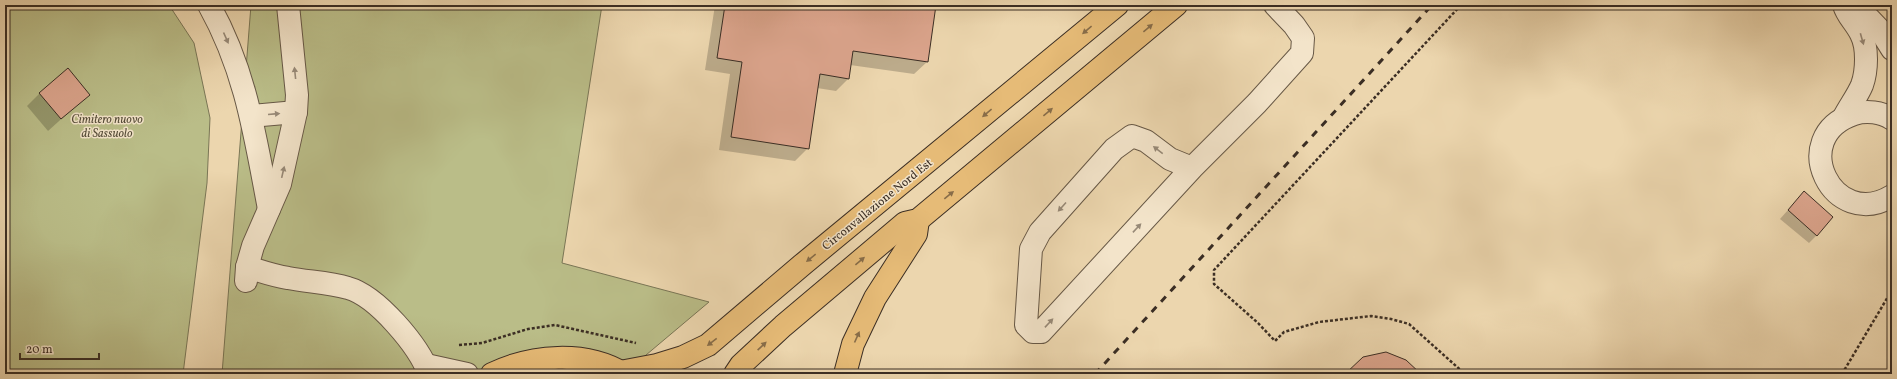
<svg xmlns="http://www.w3.org/2000/svg" width="1897" height="379" font-family="Vollkorn,serif">
  <style>
    .green { fill: #babd88; stroke: #7a7656 }
    .shadow { fill: #0003 }
    .building { fill: #dba48c; stroke: #3b2e24 }
    .lines { fill: none; stroke-linecap: round; stroke-linejoin: round }
    .minor-casing { stroke: #675846; stroke-width: 24 }
    .major-casing { stroke: #3b2e24; stroke-width: 24 }
    .path { stroke: #3b2e24; stroke-width: 2.5; stroke-dasharray: 3 2; stroke-linecap: butt }
    .minor { stroke: #f3e4ca; stroke-width: 22 }
    .major { stroke: #e6bb77; stroke-width: 22 }
    .rail { stroke: #3b2e24; stroke-width: 3; stroke-dasharray: 7 7; stroke-linecap: butt }
    .oneway { fill: #886d49 }
    .oneway2 { fill: #978977 }
    .labels { text-anchor: middle; stroke-width: 3; stroke-linejoin: round; paint-order: stroke }
    .park-label { font-size: 12px; font-style: italic; fill: #544b38; stroke: #f3e4ca }
    .street-label { font-size: 12px; fill: #3b2e24; stroke: #f3e4ca }
  </style>
  <rect width="100%" height="100%" fill="#ecd6ae"/>
  <filter id="stains"><feTurbulence type="fractalNoise" baseFrequency=".005" numOctaves="4"/><feColorMatrix values="0 0 0 0 .2 0 0 0 0 .09 0 0 0 0 .02 0 0 0 .5 -.17"/></filter>
  <radialGradient id="worn" r=".72"><stop offset=".6" stop-color="#630" stop-opacity="0"/><stop offset="1" stop-color="#630" stop-opacity=".3"/></radialGradient>
  <!-- green -->
  <g class="green">
    <polygon points="5,5 169,5 194,43 210,118 207,183 183,374 5,374"/>
    <polygon points="251,5 602,5 562,263 709,302 627,371 621,374 222,374"/>
  </g>
  <!-- shadow -->
  <g class="shadow">
    <polygon points="715,5 935,5 927,62 914,74 850,65 849,78 836,91 817,88 808,148 795,161 719,150 730,74 705,70"/>
    <polygon points="40,93 89,94 48,131 27,106"/>
    <polygon points="1796,201 1817,235 1809,243 1780,219"/>
  </g>
  <!-- building -->
  <g class="building">
    <polygon points="725,5 936,5 928,62 853,51 849,79 820,74 809,149 731,137 742,62 717,58"/>
    <polygon points="68,68 90,95 61,119 39,93"/>
    <polygon points="1804,191 1833,217 1817,236 1788,210"/>
    <polygon points="1386,352 1406,360 1421,374 1345,374 1363,357"/>
  </g>
  <g class="lines">
    <defs>
      <g id="minor">
        <path d="M209 5C246 71 255 136 269 209"/>
        <path d="M1844 5C1847 16 1856 23 1861 34 1868 47 1867 71 1862 85 1858 95 1849 107 1844 117"/>
        <polyline points="1856,5 1880,30 1892,49"/>
        <polyline points="251,116 296,112"/>
        <path d="M1892 119C1882 112 1866 110 1854 114 1786 137 1833 232 1892 196"/>
        <polyline points="1192,168 1170,159 1146,141 1132,136 1114,149 1040,232 1031,249 1026,325 1033,332 1041,332 1192,168 1257,103 1302,53 1303,38 1294,25 1275,5"/>
        <path d="M247 267C260 271 274 276 288 278 308 282 328 282 348 288 377 296 419 346 429 374"/>
        <polyline points="246,281 247,267 253,246 280,184 296,112 297,95 288,5"/>
        <polyline points="426,365 467,374"/>
      </g>
      <g id="major">
        <polyline points="620,372 657,365 683,357 708,345 802,265 1117,5"/>
        <path d="M492 374C531 355 585 350 624 374"/>
        <polyline points="735,374 741,365 783,326 905,223 918,220 1176,5"/>
        <polyline points="845,374 853,344 875,298 916,234 918,220"/>
      </g>
    </defs>
    <!-- minor casing -->
    <use href="#minor" class="minor-casing"/>
    <!-- major casing -->
    <use href="#major" class="major-casing"/>
    <!-- path -->
    <g class="path">
      <polyline points="1461,5 1214,270 1214,284 1258,323 1275,341 1284,332 1319,322 1371,316 1391,319 1409,324 1465,374"/>
      <polyline points="459,345 482,343 528,329 555,325 636,343"/>
      <polyline points="1842,374 1892,290"/>
    </g>
    <!-- minor -->
    <use href="#minor" class="minor"/>
    <!-- major -->
    <use href="#major" class="major"/>
    <!-- rail -->
    <polyline class="rail" points="1095,374 1432,5"/>
  </g>
  <!-- one-way arrows -->
  <defs><path id="oneway-solid" d="M-6-.8H1V-3.2L6.5 0L1 3.2V.8H-6Z"/></defs>
  <g class="oneway">
    <use href="#oneway-solid" transform="translate(1148 28) rotate(-40)"/>
    <use href="#oneway-solid" transform="translate(1087 30) rotate(140)"/>
    <use href="#oneway-solid" transform="translate(1048 112) rotate(-40)"/>
    <use href="#oneway-solid" transform="translate(987 113) rotate(140)"/>
    <use href="#oneway-solid" transform="translate(949 195) rotate(-39)"/>
    <use href="#oneway-solid" transform="translate(811 258) rotate(141)"/>
    <use href="#oneway-solid" transform="translate(860 261) rotate(-40)"/>
    <use href="#oneway-solid" transform="translate(857 337) rotate(-66)"/>
    <use href="#oneway-solid" transform="translate(712 342) rotate(142)"/>
    <use href="#oneway-solid" transform="translate(762 346) rotate(-43)"/>
  </g>
  <g class="oneway2">
    <use href="#oneway-solid" transform="translate(226 38) rotate(66)"/>
    <use href="#oneway-solid" transform="translate(1862 39) rotate(74)"/>
    <use href="#oneway-solid" transform="translate(295 73) rotate(-96)"/>
    <use href="#oneway-solid" transform="translate(274 114) rotate(-5)"/>
    <use href="#oneway-solid" transform="translate(1158 150) rotate(-142)"/>
    <use href="#oneway-solid" transform="translate(283 172) rotate(-77)"/>
    <use href="#oneway-solid" transform="translate(1062 207) rotate(132)"/>
    <use href="#oneway-solid" transform="translate(1137 228) rotate(-47)"/>
    <use href="#oneway-solid" transform="translate(1049 323) rotate(-47)"/>
  </g>
  <g class="labels">
    <!-- park labels -->
    <g class="park-label">
      <text x="107" y="123">Cimitero nuovo<tspan x="107" dy="14">di Sassuolo</tspan></text>
    </g>
    <!-- street labels -->
    <g class="street-label">
      <text transform="translate(877 204) rotate(-39)" y="4">Circonvallazione Nord Est</text>
    </g>
  </g>
  <!-- margin -->
  <rect width="1897" height="379" fill="none" stroke="#ecd6ae" stroke-width="20"/>
  <rect x="6" y="6" width="1885" height="367" fill="none" stroke="#3b2e24" stroke-width="2"/>
  <rect x="10" y="10" width="1877" height="359" fill="none" stroke="#3b2e24"/>
  <!-- scale -->
  <path d="M20 353v6h79v-6" fill="none" stroke="#3b2e24" stroke-width="2"/>
  <text x="26" y="353" font-size="12" fill="#3b2e24" stroke="#f3e4ca" stroke-width="3" paint-order="stroke">20 m</text>
  <rect width="100%" height="100%" filter="url(#stains)"/>
  <rect width="100%" height="100%" fill="url(#worn)"/>
</svg>
